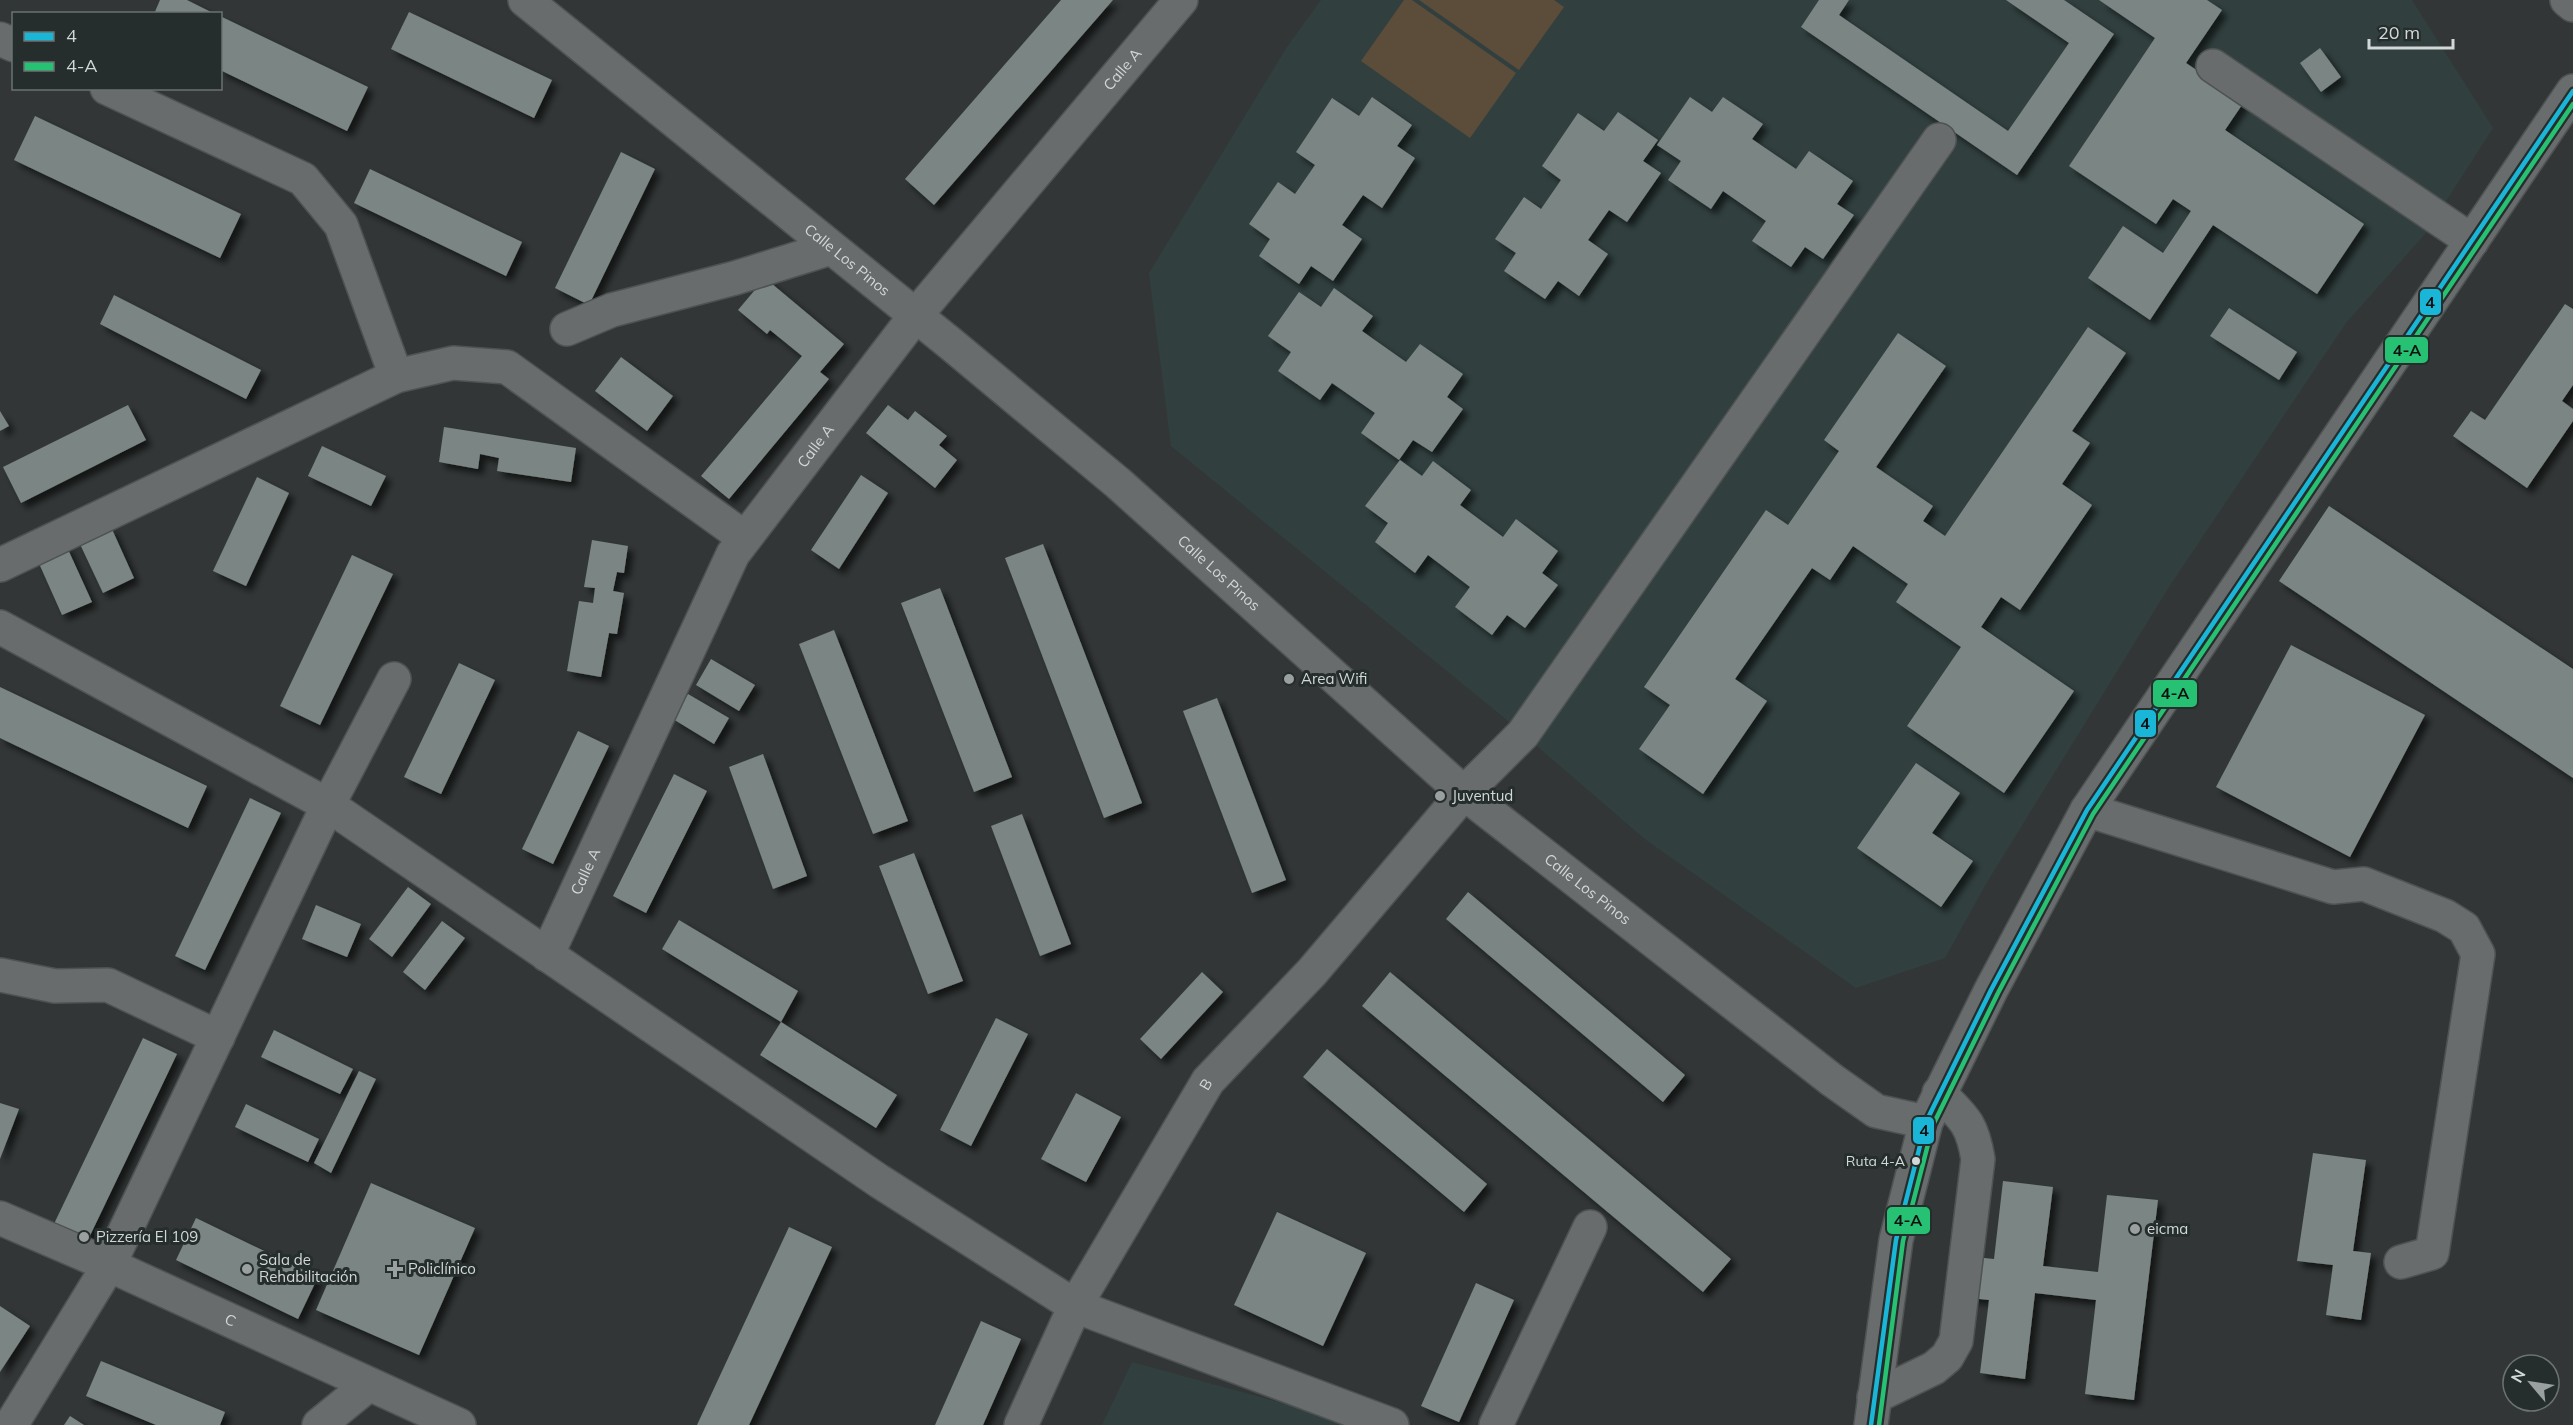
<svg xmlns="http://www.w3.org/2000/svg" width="2573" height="1425" font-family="Mulish,sans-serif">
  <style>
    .built { fill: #31403f }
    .green { fill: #5c4c3a }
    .building { fill: #7a8584; filter: url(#shadow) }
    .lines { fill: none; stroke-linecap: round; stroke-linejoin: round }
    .minor-casing { stroke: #4f5252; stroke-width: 36 }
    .minor { stroke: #686c6c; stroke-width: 33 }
    .bus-1-casing { stroke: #262e2d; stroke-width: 9 }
    .bus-2-casing { stroke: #262e2d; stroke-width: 9 }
    .bus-1 { stroke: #1ab6d8; stroke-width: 4.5 }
    .bus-2 { stroke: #26c172; stroke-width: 4.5 }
    .poi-dot { fill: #9a9f9f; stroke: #262e2d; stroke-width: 2 }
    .bus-dot { fill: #d2d7d7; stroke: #262e2d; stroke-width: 2 }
    .labels { text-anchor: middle; stroke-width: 6; stroke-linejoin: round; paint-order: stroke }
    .bus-label { font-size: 14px; fill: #d2d7d7; stroke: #262e2d; text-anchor: end }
    .street-label { font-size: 15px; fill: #d2d7d7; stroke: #262e2d }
    .poi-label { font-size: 15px; fill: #d2d7d7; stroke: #262e2d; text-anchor: start }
    .line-badge { stroke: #262e2d; stroke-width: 2 }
    .pale-badge-label { font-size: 16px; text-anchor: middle; font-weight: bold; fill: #111 }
  </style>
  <defs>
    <filter id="shadow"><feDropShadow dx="5.5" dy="5.5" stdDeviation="3" flood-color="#0009"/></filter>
  </defs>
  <rect width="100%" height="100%" fill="#323636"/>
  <!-- built -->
  <g class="built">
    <polygon points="1321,0 2412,0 2493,128 2425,234 2346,323 2169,587 1986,884 1945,958 1856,988 1646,840 1502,716 1171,446 1149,273 1287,47"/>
    <polygon points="1132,1362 1362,1425 1102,1425"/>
  </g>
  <!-- green -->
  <g class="green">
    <polygon points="1404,0 1412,0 1516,73 1470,138 1361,61"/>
    <polygon points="1419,0 1554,0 1564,7 1519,70"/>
  </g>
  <!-- building -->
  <g class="building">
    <polygon points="160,0 187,0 215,14 154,14"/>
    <polygon points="1061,0 1113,0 934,205 905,179"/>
    <polygon points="1819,0 1849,0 1839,15 2008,131 2069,43 2006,0 2064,0 2114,34 2017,175 1801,27"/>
    <polygon points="2099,0 2207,0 2222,10 2186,63 2244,102 2225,130 2364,224 2317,294 2213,225 2150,320 2088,278 2123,226 2163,253 2191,211 2173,199 2156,224 2069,166 2155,38"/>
    <polygon points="409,12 552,80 534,118 391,49"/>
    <polygon points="220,16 368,87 347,131 220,70"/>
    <polygon points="2320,48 2341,77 2321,92 2300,63"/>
    <polygon points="1372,97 1412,125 1397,146 1415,158 1382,208 1363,195 1342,225 1362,239 1333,281 1311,266 1299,284 1259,256 1270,239 1249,224 1278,182 1295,194 1315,165 1296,152 1332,98 1359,116"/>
    <polygon points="1690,97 1712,112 1723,97 1763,124 1752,139 1796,169 1809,151 1853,181 1837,204 1854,215 1823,259 1805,247 1791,267 1752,241 1766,221 1723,191 1711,209 1668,180 1681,161 1657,145"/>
    <polygon points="1618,112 1658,140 1643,161 1661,173 1627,222 1609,210 1588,240 1608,254 1579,296 1558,281 1545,299 1504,271 1516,253 1495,239 1524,197 1541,209 1561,180 1542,166 1578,113 1604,131"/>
    <polygon points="35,116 241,214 220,258 14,160"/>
    <polygon points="621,152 655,169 589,305 555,288"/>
    <polygon points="370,169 522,242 506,276 354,203"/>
    <polygon points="765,278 844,344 820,372 829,379 729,499 701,476 802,356 770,330 767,334 738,310"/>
    <polygon points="1334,288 1373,316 1362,331 1406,362 1420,344 1463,374 1447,397 1463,409 1432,452 1413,440 1399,460 1361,433 1375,413 1332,383 1320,400 1278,371 1291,352 1268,336 1299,292 1321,307"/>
    <polygon points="114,295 261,370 246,399 100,324"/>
    <polygon points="2565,304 2573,309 2573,385 2562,401 2573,409 2573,421 2527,488 2453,436 2471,411 2485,420"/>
    <polygon points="2229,308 2297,352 2279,380 2210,336"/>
    <polygon points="2088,327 2126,353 2072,431 2090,443 2062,484 2092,505 2020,610 2001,597 1981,627 2074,691 2004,793 1907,726 1961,647 1896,602 1908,584 1853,546 1830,580 1812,568 1735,679 1767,701 1703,794 1639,749 1670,705 1644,687 1766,510 1788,525 1839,451 1824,440 1898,333 1946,366 1876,467 1933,506 1923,521 1945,536"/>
    <polygon points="621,357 673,396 647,431 595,391"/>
    <polygon points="128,405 146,440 21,503 3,467"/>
    <polygon points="888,405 908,420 915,411 947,436 939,445 957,460 935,488 866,433"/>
    <polygon points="0,411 9,426 0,431"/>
    <polygon points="444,427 576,448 571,482 497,471 499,458 480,454 478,469 439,462"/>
    <polygon points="322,446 386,476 371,506 308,476"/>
    <polygon points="1400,460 1422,476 1433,461 1471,490 1460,505 1503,537 1516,519 1558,551 1542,573 1558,585 1525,628 1507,615 1492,635 1455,607 1470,587 1428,555 1415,573 1375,542 1388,523 1365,506"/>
    <polygon points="861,475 888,493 839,569 811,550"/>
    <polygon points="257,477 289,493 246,586 213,571"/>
    <polygon points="2329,506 2573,669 2573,778 2279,581"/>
    <polygon points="111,527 134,578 103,593 79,542"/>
    <polygon points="592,540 628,546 624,573 617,572 613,591 624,593 617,634 609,633 601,677 567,671 579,601 593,603 595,588 584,587"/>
    <polygon points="1043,544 1142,803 1104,818 1005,558"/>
    <polygon points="66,545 92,602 62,615 37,559"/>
    <polygon points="352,555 393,574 320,725 280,706"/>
    <polygon points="940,588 1012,777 974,792 901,603"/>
    <polygon points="834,630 908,821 873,834 799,644"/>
    <polygon points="2291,645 2425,715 2350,857 2216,787"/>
    <polygon points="711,659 755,685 739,711 696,685"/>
    <polygon points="459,663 495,680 441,794 404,777"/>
    <polygon points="0,687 207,786 188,828 0,738"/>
    <polygon points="688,694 729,718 714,744 673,719"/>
    <polygon points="1217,698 1286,880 1252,893 1183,711"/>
    <polygon points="578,731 609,746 553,864 522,849"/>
    <polygon points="763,754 807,876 773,889 729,767"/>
    <polygon points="1916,763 1960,793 1932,833 1973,861 1941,907 1857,848"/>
    <polygon points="674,774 707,791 646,913 613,896"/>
    <polygon points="250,798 281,813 205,970 175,956"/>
    <polygon points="1022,814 1071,944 1040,956 991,826"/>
    <polygon points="914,853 963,981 928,994 879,866"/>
    <polygon points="408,887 431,904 392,957 369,939"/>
    <polygon points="1468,892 1685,1075 1663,1102 1446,919"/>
    <polygon points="316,905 361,924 347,957 302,939"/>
    <polygon points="679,920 798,991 781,1022 897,1095 876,1128 760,1055 781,1022 662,949"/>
    <polygon points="442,921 465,938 425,990 403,972"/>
    <polygon points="1202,972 1223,992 1161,1059 1140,1039"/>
    <polygon points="1390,972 1731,1259 1703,1292 1362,1006"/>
    <polygon points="996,1018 1028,1034 971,1146 940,1130"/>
    <polygon points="274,1030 353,1069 340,1094 261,1057"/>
    <polygon points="143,1038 177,1054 86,1244 52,1228"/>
    <polygon points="1327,1049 1487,1184 1464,1212 1303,1077"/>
    <polygon points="359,1071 376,1079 331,1173 314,1163"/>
    <polygon points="1076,1093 1121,1117 1086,1182 1041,1159"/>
    <polygon points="0,1103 19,1109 0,1159"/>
    <polygon points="246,1104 319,1139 308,1162 235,1127"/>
    <polygon points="2313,1153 2366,1160 2353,1251 2371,1253 2361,1320 2326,1315 2333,1265 2297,1261"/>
    <polygon points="2003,1181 2053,1187 2043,1266 2098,1272 2107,1195 2158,1200 2134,1400 2085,1394 2096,1300 2035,1293 2025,1379 1980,1373 1989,1300 1951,1296 1955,1255 1994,1259"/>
    <polygon points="371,1183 475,1228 419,1355 316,1310"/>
    <polygon points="1277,1212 1366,1253 1323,1346 1234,1305"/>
    <polygon points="196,1218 318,1277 298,1319 176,1260"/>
    <polygon points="789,1227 832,1247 749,1425 697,1425"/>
    <polygon points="1476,1283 1514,1300 1459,1422 1421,1406"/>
    <polygon points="0,1306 30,1326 0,1372"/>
    <polygon points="981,1321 1021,1339 983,1425 935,1425"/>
    <polygon points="101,1361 225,1412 220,1425 156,1425 86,1396"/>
    <polygon points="70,1416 84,1425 64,1425"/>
  </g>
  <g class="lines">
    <defs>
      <g id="minor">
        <path id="s1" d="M525 0 951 344 1118 483 1464 793 1832 1080 1876 1111 1926 1122"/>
        <polyline points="2567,0 2573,5"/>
        <polyline points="0,39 14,45"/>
        <polyline points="2213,66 2472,241"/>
        <polyline points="107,88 303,179 341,225 396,376"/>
        <polyline points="567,329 612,310 735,278 831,248"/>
        <polyline points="0,565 396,376 453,363 507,367 745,538"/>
        <polyline points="0,627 328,805 879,1181 1075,1306 1392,1425"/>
        <polyline points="2087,810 2333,887 2364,884 2445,916 2464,928 2478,954 2432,1253 2401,1262"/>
        <path id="s2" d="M547 955 733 554 916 315 1181 0"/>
        <polyline points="0,975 55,986 108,985 218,1037"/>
        <path id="s3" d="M0 1218 109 1265 459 1425"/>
        <path d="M1874 1397 1934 1368 1947 1357 1956 1341 1978 1159C1972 1123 1964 1118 1939 1093"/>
        <polyline points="11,1425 109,1265 328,805 394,679"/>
        <polyline points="319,1425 368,1385"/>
        <path id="s4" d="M1021 1425 1075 1306 1208 1081 1312 972 1464 793 1523 734 1939 140"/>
        <polyline points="1496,1425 1590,1227"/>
        <polyline points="1871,1425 1896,1240 1926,1122 1991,990 2087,810 2573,91"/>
      </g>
    </defs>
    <!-- minor casing -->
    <use href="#minor" class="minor-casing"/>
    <!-- minor -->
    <use href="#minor" class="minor"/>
    <defs>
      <polyline id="bus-1" points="1871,1425 1896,1240 1926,1122 1991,990 2087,810 2573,91"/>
      <polyline id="bus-2" points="1879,1425 1903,1241 1933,1125 1998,993 2093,814 2573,104"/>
    </defs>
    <!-- bus-1 casing -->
    <use href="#bus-1" class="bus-1-casing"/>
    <!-- bus-2 casing -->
    <use href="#bus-2" class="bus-2-casing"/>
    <!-- bus-1 -->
    <use href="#bus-1" class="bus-1"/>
    <!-- bus-2 -->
    <use href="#bus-2" class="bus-2"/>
  </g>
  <!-- markers -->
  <g class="poi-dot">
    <circle cx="1289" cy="679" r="6"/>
    <circle cx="1440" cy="796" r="6"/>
    <circle cx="2135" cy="1229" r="6"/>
    <circle cx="84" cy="1237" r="6"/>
    <circle cx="247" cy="1269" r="6"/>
    <path d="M392 1260h6v6h6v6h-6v6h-6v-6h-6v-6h6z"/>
  </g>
  <circle class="bus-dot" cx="1916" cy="1161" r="5"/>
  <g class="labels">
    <!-- bus labels -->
    <g class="bus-label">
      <text x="1905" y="1166">Ruta 4-A</text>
    </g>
    <!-- street labels -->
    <g class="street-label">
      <text dy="5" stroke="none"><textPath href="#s2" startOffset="1064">Calle A</textPath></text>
      <text dy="5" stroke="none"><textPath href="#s1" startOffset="414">Calle Los Pinos</textPath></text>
      <text dy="5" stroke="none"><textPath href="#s2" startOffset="578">Calle A</textPath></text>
      <text dy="5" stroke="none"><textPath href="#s1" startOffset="900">Calle Los Pinos</textPath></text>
      <text dy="5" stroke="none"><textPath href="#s2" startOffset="92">Calle A</textPath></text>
      <text dy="5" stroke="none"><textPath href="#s1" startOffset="1386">Calle Los Pinos</textPath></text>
      <text dy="5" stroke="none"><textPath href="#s4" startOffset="388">B</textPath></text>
      <text dy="5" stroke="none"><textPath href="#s3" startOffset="252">C</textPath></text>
    </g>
    <!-- poi labels -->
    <g class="poi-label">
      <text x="1301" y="684">Area Wifi</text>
      <text x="1452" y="801">Juventud</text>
      <text x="2147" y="1234">eicma</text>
      <text x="96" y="1242">Pizzería El 109</text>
      <text x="259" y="1265">Sala de<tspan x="259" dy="17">Rehabilitación</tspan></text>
      <text x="408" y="1274">Policlínico</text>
    </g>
  </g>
  <g class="line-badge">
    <rect x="2419" y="288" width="23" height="28" rx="6" fill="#1ab6d8"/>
    <rect x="2384" y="336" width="45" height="28" rx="6" fill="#26c172"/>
    <rect x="2152" y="679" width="46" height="29" rx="6" fill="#26c172"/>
    <rect x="2134" y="709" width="23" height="29" rx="6" fill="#1ab6d8"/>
    <rect x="1912" y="1116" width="23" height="29" rx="6" fill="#1ab6d8"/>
    <rect x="1886" y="1206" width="45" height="29" rx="6" fill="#26c172"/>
  </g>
  <g class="pale-badge-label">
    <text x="2430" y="308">4</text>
    <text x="2407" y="356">4-A</text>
    <text x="2175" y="699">4-A</text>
    <text x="2145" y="729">4</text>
    <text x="1924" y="1136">4</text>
    <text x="1908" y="1226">4-A</text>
  </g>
  <!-- legend -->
  <rect x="12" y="12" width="210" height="78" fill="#262e2d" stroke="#6b7271" stroke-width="1.5"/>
  <rect x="24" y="32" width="30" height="9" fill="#1ab6d8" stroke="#6b7271" stroke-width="1.5"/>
  <text x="66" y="42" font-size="18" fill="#d2d7d7">4</text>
  <rect x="24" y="62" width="30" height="9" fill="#26c172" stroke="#6b7271" stroke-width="1.5"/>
  <text x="66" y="72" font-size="18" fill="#d2d7d7">4-A</text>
  <!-- north arrow -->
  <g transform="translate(2531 1383) rotate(299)"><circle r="28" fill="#262e2d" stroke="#6b7271" stroke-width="1.5"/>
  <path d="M0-4.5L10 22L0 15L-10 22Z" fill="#9a9f9f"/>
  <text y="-9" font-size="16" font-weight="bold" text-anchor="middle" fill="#d2d7d7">N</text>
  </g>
  <!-- scale -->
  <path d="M2369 39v9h84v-9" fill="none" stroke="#d2d7d7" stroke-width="3"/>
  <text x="2378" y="39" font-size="18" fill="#d2d7d7" stroke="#262e2d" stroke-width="4.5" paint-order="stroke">20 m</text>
</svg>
